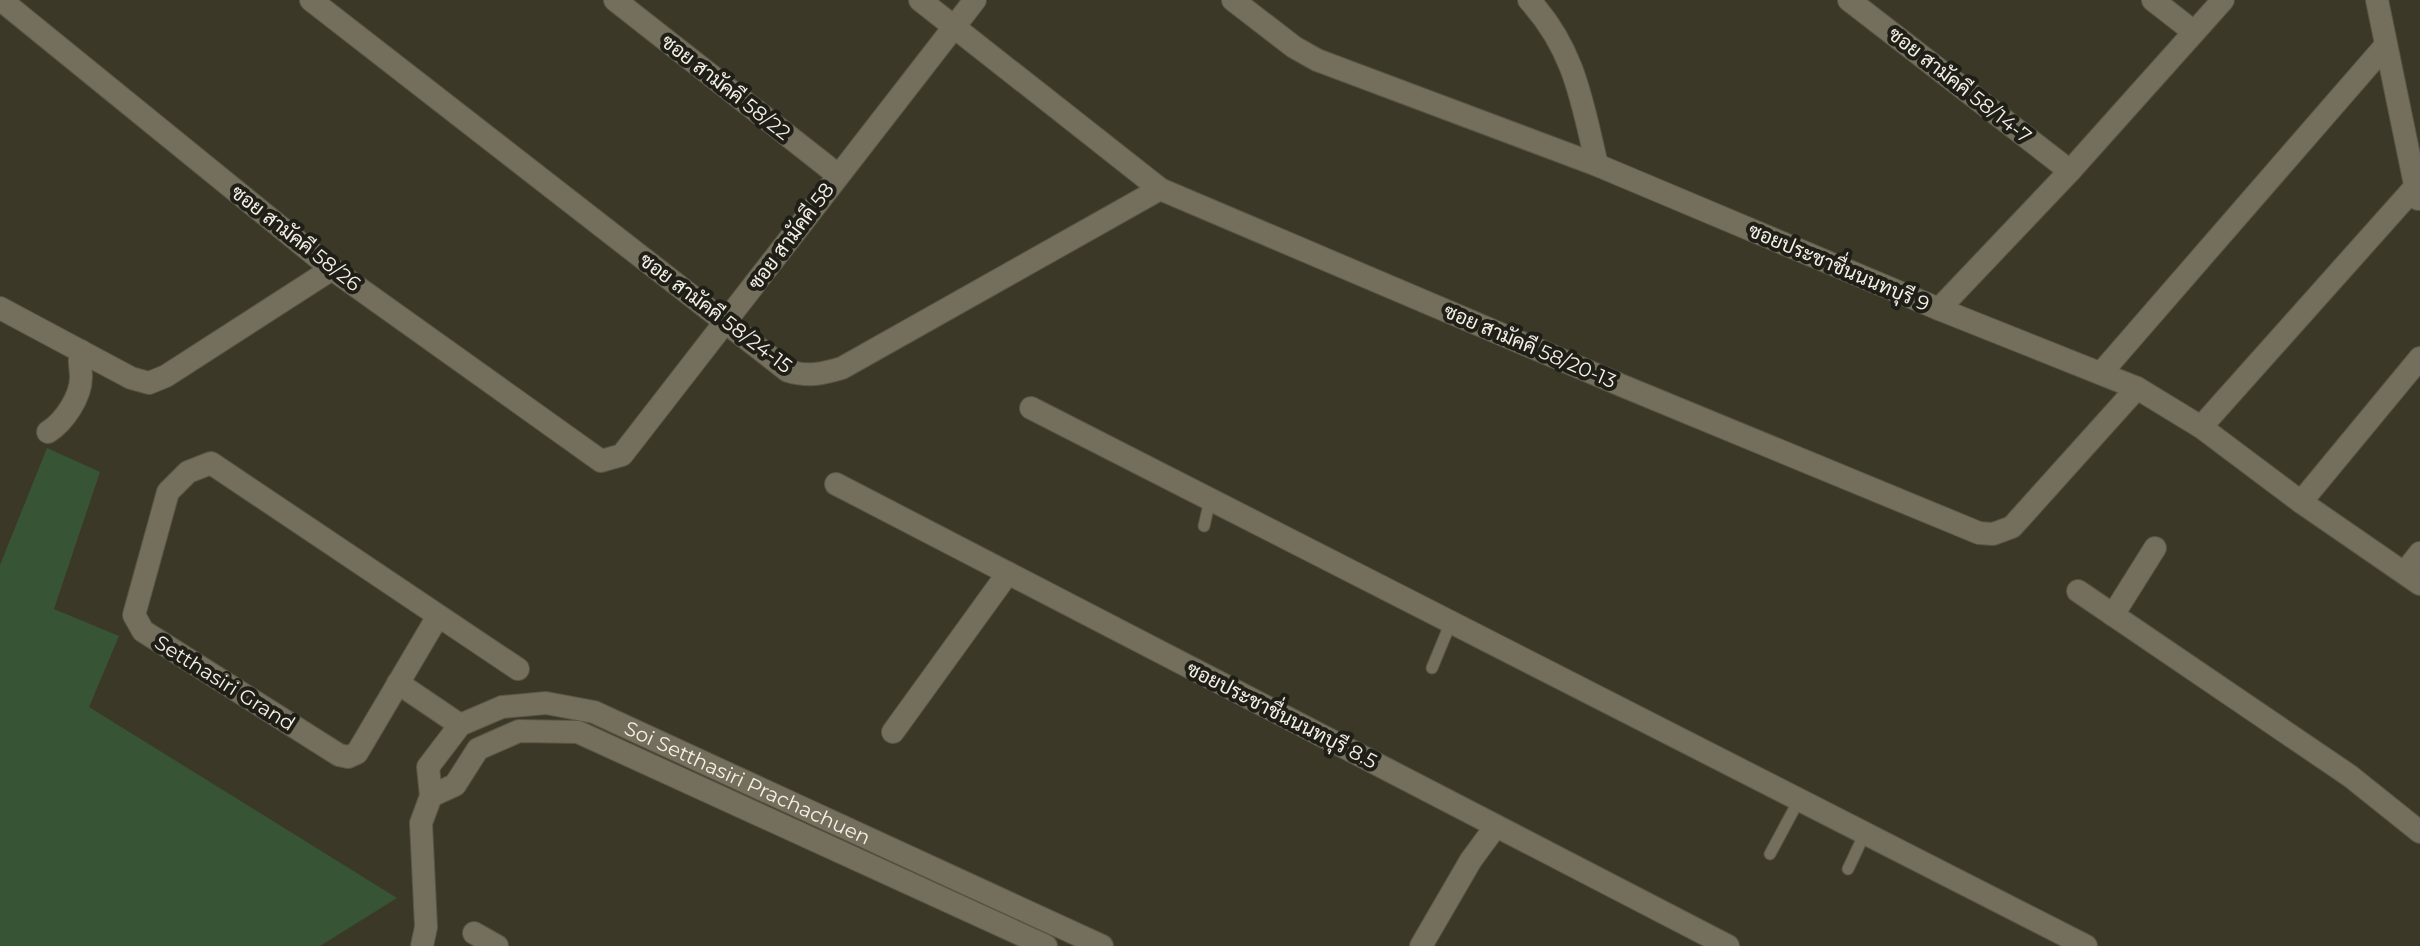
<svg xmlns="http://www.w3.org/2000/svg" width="2420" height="946" font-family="Montserrat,Sarabun,sans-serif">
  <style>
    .green { fill: #375435 }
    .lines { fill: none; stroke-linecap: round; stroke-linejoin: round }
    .service-casing { stroke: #585547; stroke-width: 13 }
    .minor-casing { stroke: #585547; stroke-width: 24 }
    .service { stroke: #736f5c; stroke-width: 11 }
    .minor { stroke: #736f5c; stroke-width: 22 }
    .labels { text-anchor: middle; stroke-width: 8; stroke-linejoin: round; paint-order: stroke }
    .street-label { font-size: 20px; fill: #f3f0e6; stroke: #201f17 }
  </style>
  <rect width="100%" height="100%" fill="#3b3827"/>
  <!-- green -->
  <polygon class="green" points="47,448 100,472 54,609 119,636 89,707 397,898 320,946 0,946 0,565"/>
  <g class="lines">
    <defs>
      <g id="service">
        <polyline points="1204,526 1210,500"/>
        <polyline points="1432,668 1451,622"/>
        <polyline points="1770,854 1799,800"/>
        <polyline points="1848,869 1865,833"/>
      </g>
      <g id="minor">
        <polyline points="1,0 332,269 601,461 622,455 975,0"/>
        <path d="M311 0 788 371C808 377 822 374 842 368L1160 189"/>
        <polyline points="615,0 838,175"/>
        <polyline points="920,0 1160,189 1623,386 1979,533 1993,534 2012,527 2137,388"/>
        <polyline points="1233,0 1294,47 1317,60 1597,165 1939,309 2137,388 2201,427 2301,502 2420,584"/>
        <path d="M1529 0C1575 50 1582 102 1597 165"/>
        <polyline points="1849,0 2070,171"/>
        <polyline points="2153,0 2194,32"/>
        <polyline points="2377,0 2418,199"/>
        <polyline points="0,308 131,378 149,383 166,376 332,269"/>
        <polyline points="1939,309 2070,171 2223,0"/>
        <polyline points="2102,372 2386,45"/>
        <polyline points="1031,408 2086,946"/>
        <polyline points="2201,427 2416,186"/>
        <path d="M48 432C64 422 81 397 81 377 81 367 78 361 81 351"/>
        <polyline points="836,484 1728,946"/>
        <polyline points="2301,502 2420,358"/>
        <polyline points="2405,572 2420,553"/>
        <polyline points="2078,591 2350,776 2420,832"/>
        <polyline points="2113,615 2155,548"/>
        <polyline points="438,616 357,753 348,757 339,755 143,631 134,615 168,492 188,472 211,463 518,669"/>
        <polyline points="398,683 460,725"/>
        <polyline points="893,732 1008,573"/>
        <polyline points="431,796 455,785 478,749 519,731 578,732 1046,946"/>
        <polyline points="474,933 497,946"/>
        <path id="s1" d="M422 946 426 927 421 823 431 796 428 767 460 725 502 707 546 703 594 712 1102 946"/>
        <polyline points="1421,946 1471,860 1496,826"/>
      </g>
    </defs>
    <!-- service casing -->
    <use href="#service" class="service-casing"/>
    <!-- minor casing -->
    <use href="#minor" class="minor-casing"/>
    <!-- service -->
    <use href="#service" class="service"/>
    <!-- minor -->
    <use href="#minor" class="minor"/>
  </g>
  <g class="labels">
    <!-- street labels -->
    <g class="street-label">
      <text transform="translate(1960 85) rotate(38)" y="7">ซอย สามัคคี 58/14-7</text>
      <text transform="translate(726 87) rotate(38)" y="7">ซอย สามัคคี 58/22</text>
      <text transform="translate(791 236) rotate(-53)" y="7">ซอย สามัคคี 58</text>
      <text transform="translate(296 238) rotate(38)" y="7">ซอย สามัคคี 58/26</text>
      <text transform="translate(1839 267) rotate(23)" y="7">ซอยประชาชื่นนนทบุรี 9</text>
      <text transform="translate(716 313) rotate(37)" y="7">ซอย สามัคคี 58/24-15</text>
      <text transform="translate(1530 346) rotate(23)" y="7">ซอย สามัคคี 58/20-13</text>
      <text transform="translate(225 683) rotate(32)" y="7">Setthasiri Grand</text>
      <text transform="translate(1282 715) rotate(27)" y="7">ซอยประชาชื่นนนทบุรี 8.5</text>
      <text dy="7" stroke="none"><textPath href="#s1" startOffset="542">Soi Setthasiri Prachachuen</textPath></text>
    </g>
  </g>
</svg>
